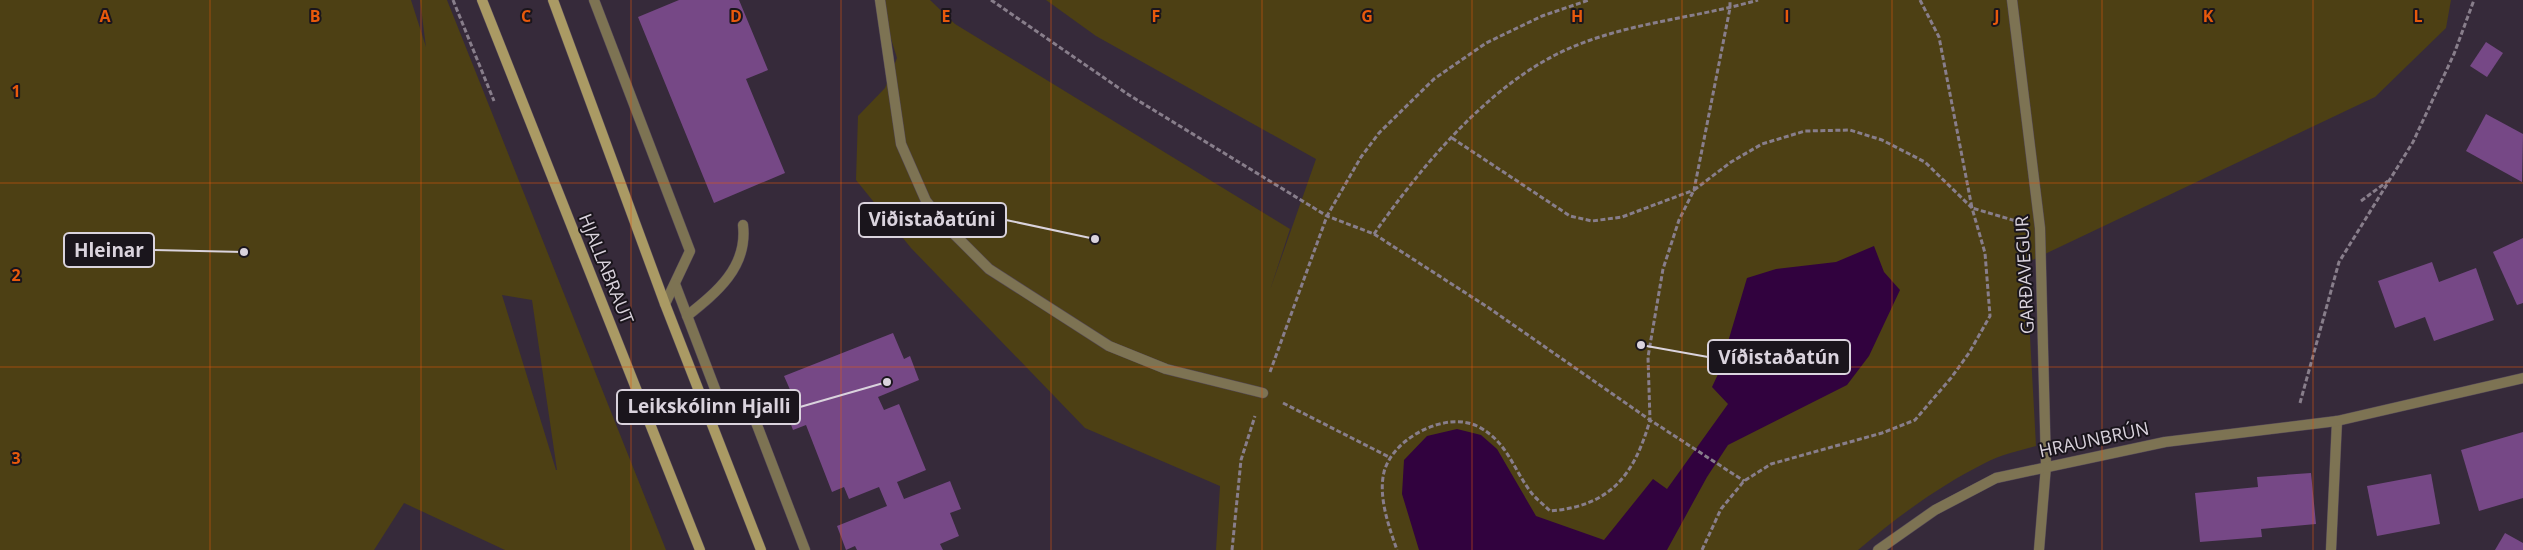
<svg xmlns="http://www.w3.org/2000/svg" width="2523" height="550" font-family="'Open Sans',sans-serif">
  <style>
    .green { fill: #4d4014; fill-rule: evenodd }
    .water { fill: #31023e }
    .building { fill: #764886 }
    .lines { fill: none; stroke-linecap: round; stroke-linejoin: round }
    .service-casing { stroke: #544857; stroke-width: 11 }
    .minor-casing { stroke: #544857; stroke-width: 11 }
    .tertiary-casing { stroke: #544857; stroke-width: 11 }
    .secondary-casing { stroke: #544857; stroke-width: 11 }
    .path { stroke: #887e8b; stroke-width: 3; stroke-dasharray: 5 2.5; stroke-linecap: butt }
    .service { stroke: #7d7353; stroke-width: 10 }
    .minor { stroke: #7d7353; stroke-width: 10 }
    .tertiary { stroke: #7d7353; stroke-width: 10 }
    .secondary { stroke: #aa9a64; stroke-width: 10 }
    .grid { fill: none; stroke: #e8590c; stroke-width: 1; stroke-opacity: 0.55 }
    .labels { text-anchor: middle; stroke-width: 4; stroke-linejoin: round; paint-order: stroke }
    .street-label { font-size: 18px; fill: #dad3dd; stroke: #1a151c }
    .grid-label { font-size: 16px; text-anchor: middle; font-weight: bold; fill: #e8590c; stroke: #1a151c; stroke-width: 4; stroke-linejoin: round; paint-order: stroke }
    .leader { fill: none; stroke: #dad3dd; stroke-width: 2 }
    .callout-dot { fill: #dad3dd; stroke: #1a151c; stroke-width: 2 }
    .callout { fill: #1a151c; stroke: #dad3dd; stroke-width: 2 }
    .callout-label { font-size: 19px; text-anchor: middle; font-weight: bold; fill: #dad3dd }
  </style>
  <rect width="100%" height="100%" fill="#362a3a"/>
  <!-- green -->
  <g class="green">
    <path d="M0 0H411L426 47 420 0H447L666 550H505L404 503 374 550H0ZM502 295 532 300 557 470H556Z"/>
    <path d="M879 0H930L955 24 1290 229 1270 290 1316 159 1096 36 1046 0H2451L2446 28 2375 97 2026 263 2036 446C2019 451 2000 455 1985 463 1939 486 1897 517 1858 550H1216L1220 486 1085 428 911 248 856 180 858 116 885 88 897 58Z"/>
  </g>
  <!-- water -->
  <polygon class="water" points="1874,246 1884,272 1900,290 1869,356 1847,385 1728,445 1707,477 1667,550 1419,550 1402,494 1404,460 1427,436 1457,429 1481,435 1497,449 1536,516 1604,540 1653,479 1667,489 1728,404 1712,387 1719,372 1747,278 1776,269 1836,262"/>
  <!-- building -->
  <g class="building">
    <polygon points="679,0 739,0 768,70 746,79 785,173 714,203 638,17"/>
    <polygon points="2486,42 2503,53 2487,77 2470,66"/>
    <polygon points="2486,114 2523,134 2522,182 2466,151"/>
    <polygon points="2523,238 2523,303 2517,305 2493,252"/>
    <polygon points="2432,262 2439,282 2476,268 2494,320 2434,341 2425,317 2395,328 2378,281"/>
    <polygon points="893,333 904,359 910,356 919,380 878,397 884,410 899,404 926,470 897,482 904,499 950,481 961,509 950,513 959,536 940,544 943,550 857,550 855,546 846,550 837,526 887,506 879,487 849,499 844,487 832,492 806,425 793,430 784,406 795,401 784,376"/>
    <polygon points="2523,432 2523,498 2479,511 2461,450"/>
    <polygon points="2311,473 2316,524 2261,529 2262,537 2200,542 2195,493 2258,487 2257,477"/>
    <polygon points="2431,474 2440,524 2377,536 2367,486"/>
    <polygon points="2505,533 2523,543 2523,550 2495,550"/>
  </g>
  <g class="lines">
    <defs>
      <g id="service">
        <polyline points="594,0 690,251 665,304"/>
        <polyline points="880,0 901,144 926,201 948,228 989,269 1109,346 1166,369 1263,393"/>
        <polyline points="675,284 720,402"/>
        <path d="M687 316C717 292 748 267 743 225"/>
        <polyline points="701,395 752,412 805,550"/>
      </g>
      <g id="minor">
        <polyline points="2012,0 2040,228 2046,466 2039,550"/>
        <polyline points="2331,550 2337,421"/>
      </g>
      <polyline id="tertiary" points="1878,550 1935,510 1996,478 2165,442 2337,421 2523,378"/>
      <g id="secondary">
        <polyline points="482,0 700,550"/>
        <polyline points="553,0 665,304 761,550"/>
      </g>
    </defs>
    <!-- service casing -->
    <use href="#service" class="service-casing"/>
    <!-- minor casing -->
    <use href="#minor" class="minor-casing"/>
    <!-- tertiary casing -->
    <use href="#tertiary" class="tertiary-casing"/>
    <!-- secondary casing -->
    <use href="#secondary" class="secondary-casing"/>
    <!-- path -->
    <g class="path">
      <polyline points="453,0 494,101"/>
      <path d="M991 0 1129 95 1327 216 1374 234 1489 308 1650 420C1634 476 1610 506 1550 511 1545 506 1539 501 1534 496 1513 471 1509 442 1477 426 1445 411 1393 438 1384 472 1378 497 1389 527 1397 550"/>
      <polyline points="1920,0 1939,37 1972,208 2016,221"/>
      <polyline points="1452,138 1570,216 1592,221 1622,217 1694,190 1730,8 1730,0"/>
      <polyline points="2361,201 2388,181"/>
      <path d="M1374 234C1423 164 1491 82 1570 48 1630 22 1697 18 1758 0"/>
      <polyline points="1270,372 1327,216 1361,157 1379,133 1434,79 1486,43 1542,16 1589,0"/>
      <polyline points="1283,403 1391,458"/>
      <polyline points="2300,403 2339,262 2413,142 2454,54 2474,0"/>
      <polyline points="1232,550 1241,460 1255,416"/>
      <polyline points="1702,550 1721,509 1744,481 1771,464 1882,433 1915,420 1951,378 1969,353 1990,316 1985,253 1972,208 1925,162 1882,140 1850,130 1805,131 1762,144 1731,162 1694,190 1679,220 1663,269 1648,357 1650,420 1744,481"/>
    </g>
    <!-- service -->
    <use href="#service" class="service"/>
    <!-- minor -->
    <use href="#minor" class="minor"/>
    <!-- tertiary -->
    <use href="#tertiary" class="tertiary"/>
    <!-- secondary -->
    <use href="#secondary" class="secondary"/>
  </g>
  <!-- grid -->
  <path class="grid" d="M210 0V550M421 0V550M631 0V550M841 0V550M1051 0V550M1262 0V550M1472 0V550M1682 0V550M1892 0V550M2102 0V550M2313 0V550M0 183H2523M0 367H2523"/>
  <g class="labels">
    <!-- street labels -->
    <g class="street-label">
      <text transform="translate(606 269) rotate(68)" y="6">HJALLABRAUT</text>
      <text transform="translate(2025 275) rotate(-93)" y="6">GARÐAVEGUR</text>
      <text transform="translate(2094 440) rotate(-12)" y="6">HRAUNBRÚN</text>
    </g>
  </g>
  <g class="grid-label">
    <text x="105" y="22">A</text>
    <text x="315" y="22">B</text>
    <text x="526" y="22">C</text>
    <text x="736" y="22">D</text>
    <text x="946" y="22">E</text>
    <text x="1156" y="22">F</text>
    <text x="1367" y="22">G</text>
    <text x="1577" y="22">H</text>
    <text x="1787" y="22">I</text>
    <text x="1997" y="22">J</text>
    <text x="2208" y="22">K</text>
    <text x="2418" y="22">L</text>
    <text x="16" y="97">1</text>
    <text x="16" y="281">2</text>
    <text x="16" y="464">3</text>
  </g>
  <!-- callouts -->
  <path class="leader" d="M1095 239L1006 220M244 252L154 250M1641 345L1708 357M887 382L800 407"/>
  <g class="callout-dot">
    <circle cx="1095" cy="239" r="5"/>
    <circle cx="244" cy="252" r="5"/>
    <circle cx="1641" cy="345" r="5"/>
    <circle cx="887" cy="382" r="5"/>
  </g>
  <g class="callout">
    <rect x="859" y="203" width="147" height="34" rx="5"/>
    <rect x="64" y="233" width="90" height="34" rx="5"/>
    <rect x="1708" y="340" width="142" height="34" rx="5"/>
    <rect x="617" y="390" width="183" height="34" rx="5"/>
  </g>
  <g class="callout-label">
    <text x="932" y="226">Viðistaðatúni</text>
    <text x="109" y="257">Hleinar</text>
    <text x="1779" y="364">Víðistaðatún</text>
    <text x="709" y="413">Leikskólinn Hjalli</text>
  </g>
</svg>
